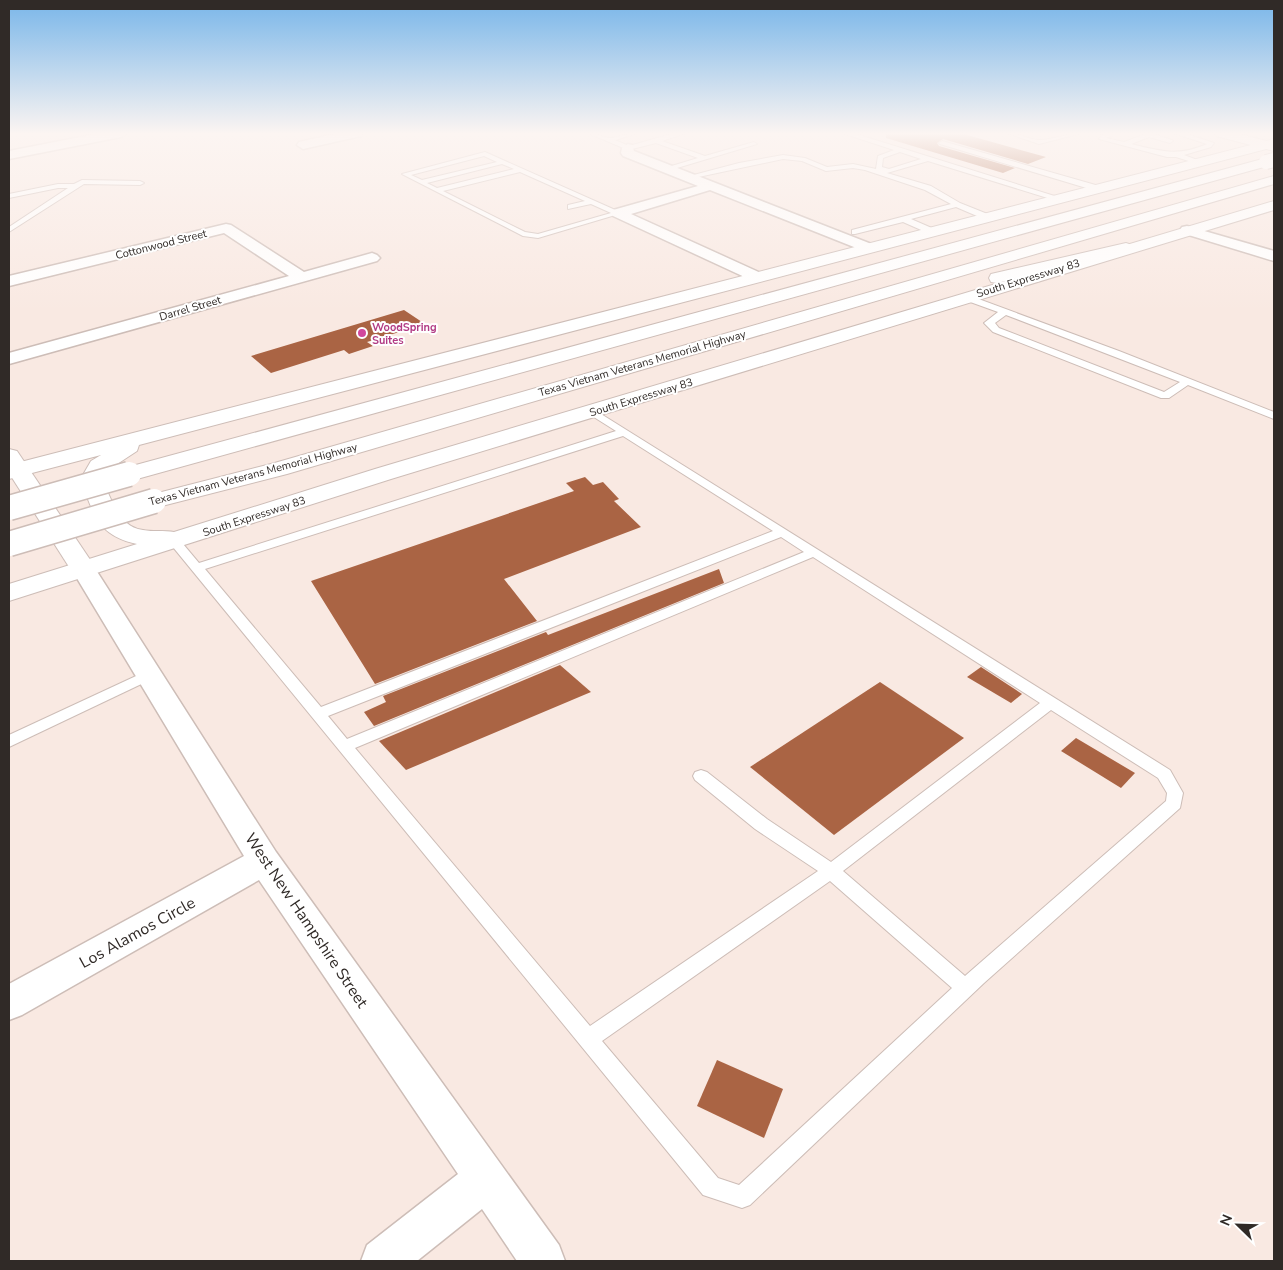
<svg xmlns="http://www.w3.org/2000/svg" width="1283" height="1270" font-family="'Nunito Sans',sans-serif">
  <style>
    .building { fill: #aa6444 }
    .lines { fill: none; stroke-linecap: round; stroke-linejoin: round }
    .service-casing { stroke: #cdbdb7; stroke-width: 2 }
    .minor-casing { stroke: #cdbdb7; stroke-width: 3 }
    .tertiary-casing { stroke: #cdbdb7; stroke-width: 2 }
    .secondary-casing { stroke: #cdbdb7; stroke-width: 2 }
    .primary-casing { stroke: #cdbdb7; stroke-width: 2 }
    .motorway-casing { stroke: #cdbdb7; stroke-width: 2 }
    .service { fill: #fff; fill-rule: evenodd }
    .minor { fill: #fff; fill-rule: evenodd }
    .tertiary { fill: #fff; fill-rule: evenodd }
    .secondary { fill: #fff; fill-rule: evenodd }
    .primary { fill: #fff; fill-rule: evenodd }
    .motorway { fill: #fff; fill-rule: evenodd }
    .motorway-bridge-far1-casing { stroke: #cdbdb7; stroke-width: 16; stroke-linecap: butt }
    .motorway-bridge-casing { stroke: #cdbdb7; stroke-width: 27; stroke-linecap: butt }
    .motorway-bridge-far1 { stroke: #fff; stroke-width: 14 }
    .motorway-bridge { stroke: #fff; stroke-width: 24 }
    .hotel-dot { fill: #d1479c; stroke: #fff; stroke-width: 2 }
    .labels { text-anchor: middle; stroke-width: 4; stroke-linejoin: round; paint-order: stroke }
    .far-street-label { font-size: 11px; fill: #302a27; stroke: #fff }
    .far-hotel-label { font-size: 11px; font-weight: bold; fill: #b23c85; stroke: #fff; text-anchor: start }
    .near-street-label { font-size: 16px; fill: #302a27; stroke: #fff }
  </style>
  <rect width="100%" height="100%" fill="#f9e9e2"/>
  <!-- building -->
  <g class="building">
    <polygon points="886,133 960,133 1046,157 1028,164 943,139 937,143 939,146 1015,168 1003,173 886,138"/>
    <polygon points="404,310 425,324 367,342 373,346 349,354 344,350 271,373 251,356"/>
    <polygon points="585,477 593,485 603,482 619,499 614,501 641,527 504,579 537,621 375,684 311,581 574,491 566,483"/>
    <polygon points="719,569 724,583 374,726 364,712 386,702 383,696 546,632 548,635"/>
    <polygon points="560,665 591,692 406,770 379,741"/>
    <polygon points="981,667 1022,694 1011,703 967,677"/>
    <polygon points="880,682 964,738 834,835 750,767"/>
    <polygon points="1076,738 1135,773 1121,788 1061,751"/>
    <polygon points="717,1060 783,1089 764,1138 697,1106"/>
  </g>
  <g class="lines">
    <defs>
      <g id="service">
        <path d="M588 133C596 133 601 137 609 138 615 138 629 133 638 133L615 140 629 146 675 133H686L662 141 705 156 754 142 757 144 667 171 664 169 665 168 698 158 656 143 628 150Z"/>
        <path d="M842 133H853L1061 198 1054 200 928 161 887 173 931 186 960 203 990 215V219H984L956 207 911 219 934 229V233H928L903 222 855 234H852V230L951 204 925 190 865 170 853 168 826 171 802 161 783 159 689 179 686 177 739 163 783 155 805 158 827 167 853 164 876 169 878 156 894 150ZM900 152 921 159 889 169 882 167 883 158Z"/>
        <path d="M1007 133C1019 133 1027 139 1038 140 1049 141 1068 133 1082 133L1039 144Z"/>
        <path d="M1111 133 1112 136 1106 138 1124 142 1143 135 1141 133H1150L1172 140 1173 141 1170 143 1149 137 1131 144C1161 151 1177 157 1207 144L1173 133H1184L1214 143 1211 147 1184 155 1200 161V163L1198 164 1176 157H1167L1099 139 1101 135Z"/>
        <polygon points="942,141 1099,186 1100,188 1093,190 940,144 939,143"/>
        <path d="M485 152 622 213 538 238 523 236 402 174ZM484 156 497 162 422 180 411 175ZM502 164 514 169 437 188 427 183ZM520 172 585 201 568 205V209L591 204 611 213 538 234 525 232 443 191Z"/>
        <polygon points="82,180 140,181 144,183 140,185 84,184 9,232 9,227 68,188 58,188 9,198 9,194 58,184 74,184"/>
        <path d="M965 294 1119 351 1274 412V419L1188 385 1169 398H1161L993 332 984 323 998 312 962 299 961 297ZM1006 315 1180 382 1164 392 999 328 995 323Z"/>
        <path d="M593 409 1170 770 1183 793 1180 808 984 983 750 1205 742 1208 703 1195 168 541 170 538H178L199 563 616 431 589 414 588 412 589 410ZM623 436 773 531 321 707 205 569ZM781 537 804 552 347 739 328 716ZM813 557 1040 703 831 862 767 819 707 772 701 770 695 772 693 776 695 780 755 829 818 871 590 1026 355 748ZM1051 710 1158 778 1167 793 1166 801 965 976 843 871ZM830 881 952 988 739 1185 718 1178 602 1041Z"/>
        <polygon points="149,670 154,672 156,675 154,678 9,747 9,735"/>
      </g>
      <g id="minor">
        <polygon points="101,133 127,133 121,137 9,159 9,151"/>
        <polygon points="339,133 363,133 361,136 303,149 297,145 299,142"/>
        <polygon points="628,144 632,145 634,151 874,245 877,248 874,251 864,251 710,190 631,214 763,274 765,277 763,280 751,280 613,216 611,213 613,210 698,186 623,156 621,153 622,148"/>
        <polygon points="226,224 231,225 304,272 372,253 377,255 380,258 377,261 9,364 9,353 289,276 224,233 9,286 9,276"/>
        <polygon points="1187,226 1274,251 1274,261 1182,233 1180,230 1182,227"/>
        <polygon points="84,563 93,565 96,570 276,852 559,1245 565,1261 517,1261 482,1209 417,1261 361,1261 367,1245 458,1174 259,880 22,1015 9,1020 9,984 244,856 72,570 75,565"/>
      </g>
      <polygon id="tertiary" points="9,449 17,451 97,570 93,576 84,578 75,576 71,570 9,473"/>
      <path id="secondary" d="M1274 139V147L139 445 137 451 108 470 102 480C112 499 118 527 143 530 153 532 164 530 174 532L375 469 1274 201V210L391 479 9 601V584L137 544C96 535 95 514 80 480L91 461 101 455 9 479V465Z"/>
      <polygon id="primary" points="1214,133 1236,133 1274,143 1274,151 1216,136"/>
      <g id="motorway">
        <polygon points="1266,158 1273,162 1271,165 137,479 129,481 121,479 118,474 121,469"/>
        <polygon points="1274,176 1274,184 287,474 154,508 146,506 142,501 146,496 271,464"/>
        <polygon points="1126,243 1132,245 1134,248 1132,251 997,283 991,282 989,278 991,274"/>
      </g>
    </defs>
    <!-- service casing -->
    <use href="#service" class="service-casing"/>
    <!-- minor casing -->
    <use href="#minor" class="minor-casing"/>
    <!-- tertiary casing -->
    <use href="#tertiary" class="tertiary-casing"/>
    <!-- secondary casing -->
    <use href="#secondary" class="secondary-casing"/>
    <!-- primary casing -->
    <use href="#primary" class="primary-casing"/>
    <!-- motorway casing -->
    <use href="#motorway" class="motorway-casing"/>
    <!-- service -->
    <use href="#service" class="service"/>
    <!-- minor -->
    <use href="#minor" class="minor"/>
    <!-- tertiary -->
    <use href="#tertiary" class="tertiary"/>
    <!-- secondary -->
    <use href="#secondary" class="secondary"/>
    <!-- primary -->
    <use href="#primary" class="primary"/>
    <!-- motorway -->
    <use href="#motorway" class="motorway"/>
    <defs>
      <polyline id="motorway-bridge-far1" points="1266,162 1274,160"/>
      <g id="motorway-bridge">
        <polyline points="9,508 129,474"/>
        <polyline points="9,544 154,501"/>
      </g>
    </defs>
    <!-- motorway-bridge-far1 casing -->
    <use href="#motorway-bridge-far1" class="motorway-bridge-far1-casing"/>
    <!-- motorway-bridge casing -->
    <use href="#motorway-bridge" class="motorway-bridge-casing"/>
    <!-- motorway-bridge-far1 -->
    <use href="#motorway-bridge-far1" class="motorway-bridge-far1"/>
    <!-- motorway-bridge -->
    <use href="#motorway-bridge" class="motorway-bridge"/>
  </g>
  <!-- sky -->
  <linearGradient id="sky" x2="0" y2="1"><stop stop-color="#79b6e9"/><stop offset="0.43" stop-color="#fcf5f2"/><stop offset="1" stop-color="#fcf5f2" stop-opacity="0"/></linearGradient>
  <rect width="1283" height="311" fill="url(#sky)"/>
  <!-- markers -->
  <circle class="hotel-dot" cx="362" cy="333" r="5"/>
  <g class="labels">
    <!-- far-street labels -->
    <g class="far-street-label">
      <text transform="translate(161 244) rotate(-14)" y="4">Cottonwood Street</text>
      <text transform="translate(1028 278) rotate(-17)" y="4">South Expressway 83</text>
      <text transform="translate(190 308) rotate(-16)" y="4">Darrel Street</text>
      <text transform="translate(642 363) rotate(-16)" y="4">Texas Vietnam Veterans Memorial Highway</text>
      <text transform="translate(641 397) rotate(-17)" y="4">South Expressway 83</text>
      <text transform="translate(253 474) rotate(-15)" y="4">Texas Vietnam Veterans Memorial Highway</text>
      <text transform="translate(254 516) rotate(-18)" y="4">South Expressway 83</text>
    </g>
    <!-- far-hotel labels -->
    <g class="far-hotel-label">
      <text x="372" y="331">WoodSpring<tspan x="372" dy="13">Suites</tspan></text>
    </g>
    <!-- near-street labels -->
    <g class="near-street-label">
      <text transform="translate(307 920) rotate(56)" y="6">West New Hampshire Street</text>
      <text transform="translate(137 932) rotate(-29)" y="6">Los Alamos Circle</text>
    </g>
  </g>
  <!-- border -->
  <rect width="1283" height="1270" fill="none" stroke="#302a27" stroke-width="20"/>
  <!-- north arrow -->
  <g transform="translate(1238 1225) rotate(293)" stroke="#ffffff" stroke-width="4" paint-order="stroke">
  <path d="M0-4L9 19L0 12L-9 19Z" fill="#302a27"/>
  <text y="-8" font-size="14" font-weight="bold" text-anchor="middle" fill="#302a27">N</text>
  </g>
</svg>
